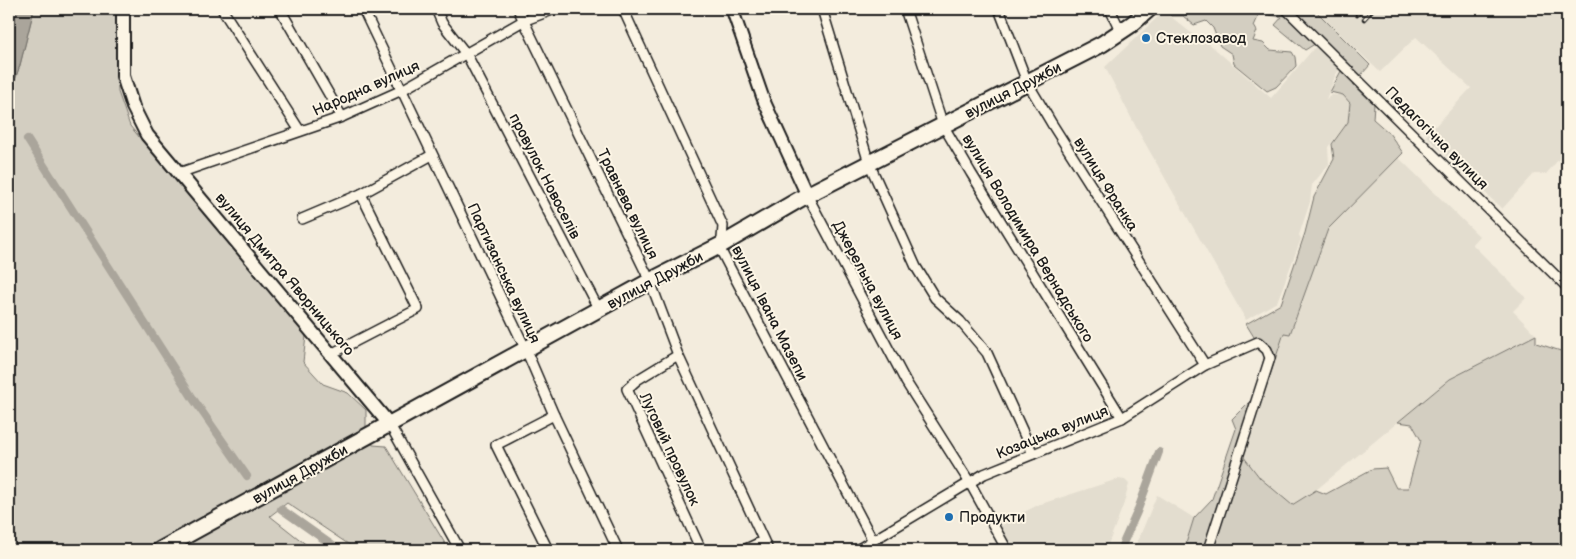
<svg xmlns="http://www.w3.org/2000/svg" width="1576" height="559" font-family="'Balsamiq Sans',sans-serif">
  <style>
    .built { fill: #e3ddcf }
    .green { fill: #d3cec1; stroke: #78756e }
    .water { fill: #aaa59b; stroke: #716e68 }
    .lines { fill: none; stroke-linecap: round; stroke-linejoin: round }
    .canal { stroke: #aaa59b; stroke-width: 8 }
    .minor-casing { stroke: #1c1c1c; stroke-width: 12 }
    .tertiary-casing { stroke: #1c1c1c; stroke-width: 15 }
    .secondary-casing { stroke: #1c1c1c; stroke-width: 16 }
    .primary-casing { stroke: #1c1c1c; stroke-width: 19 }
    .minor { stroke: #fcf5e5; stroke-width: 9 }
    .tertiary { stroke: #fcf5e5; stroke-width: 11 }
    .secondary { stroke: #fcf5e5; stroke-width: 12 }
    .primary { stroke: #fcf5e5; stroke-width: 15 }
    .rail-casing { stroke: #1c1c1c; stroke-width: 4.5 }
    .rail { stroke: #fcf5e5; stroke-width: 2.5; stroke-dasharray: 8; stroke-linecap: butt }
    .poi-dot { fill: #1f6fb2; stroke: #fcf5e5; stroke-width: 2 }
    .labels { text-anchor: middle; stroke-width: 4; stroke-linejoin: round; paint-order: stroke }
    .poi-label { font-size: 15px; fill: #1c1c1c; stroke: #fcf5e5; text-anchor: start }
    .street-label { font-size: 15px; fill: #1c1c1c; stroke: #fcf5e5 }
  </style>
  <rect width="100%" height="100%" fill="#f3ecdd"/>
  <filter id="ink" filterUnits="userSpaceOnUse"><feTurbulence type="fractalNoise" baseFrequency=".02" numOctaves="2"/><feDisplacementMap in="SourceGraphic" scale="10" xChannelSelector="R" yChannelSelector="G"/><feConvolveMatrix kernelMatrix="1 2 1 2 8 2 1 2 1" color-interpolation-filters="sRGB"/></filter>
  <g filter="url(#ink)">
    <!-- built -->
    <g class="built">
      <polygon points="1314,9 1567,9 1567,168 1559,159 1546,174 1534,174 1502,209 1426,136 1471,88 1416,37 1380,72"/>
      <polygon points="1164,11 1196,37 1198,34 1271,98 1316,46 1340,69 1336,74 1326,99 1332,95 1343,95 1350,104 1348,122 1328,147 1329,164 1312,185 1310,202 1299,235 1301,239 1277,302 1246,320 1137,129 1105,67"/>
      <polygon points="1398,157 1479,236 1472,244 1526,298 1513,311 1536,335 1450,379 1316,490 1292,505 1260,478 1243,456 1284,332 1290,334 1328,228"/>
      <polygon points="1118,479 1125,480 1129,484 1124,503 1106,550 1012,550 1000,527 1018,515 1038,505"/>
      <polygon points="1157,495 1194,518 1184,550 1134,550"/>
    </g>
    <!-- green -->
    <g class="green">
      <polygon points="34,9 117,9 118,92 130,126 306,336 303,362 323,384 348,393 366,410 366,431 373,445 386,446 449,550 357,550 287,503 270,516 313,550 9,550 9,97 20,65"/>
      <polygon points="1166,9 1253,9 1258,17 1254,26 1257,31 1253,41 1263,43 1270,50 1292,52 1295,57 1296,66 1276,87 1267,91 1234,64 1232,54 1220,46 1213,28 1206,21 1194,25 1183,16 1171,16"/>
      <polygon points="1261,9 1284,9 1318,42 1305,50 1275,25 1282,17 1269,15"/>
      <polygon points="1292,9 1314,9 1370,65 1353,84 1374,104 1373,119 1389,133 1403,153 1328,229 1290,334 1284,333 1243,456 1260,478 1292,505 1316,490 1326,494 1372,469 1386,468 1396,488 1408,488 1421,440 1412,424 1398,422 1450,379 1536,335 1536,343 1567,353 1567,550 1184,550 1194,518 1212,499 1236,429 1232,419 1254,397 1265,355 1246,324 1281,304 1305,233 1314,197 1334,159 1332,144 1348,122 1350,103 1343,95 1330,92 1341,71 1344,60"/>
    </g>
    <!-- water -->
    <polygon class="water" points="9,9 34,9 20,65 9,97"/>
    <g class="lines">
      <!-- canal -->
      <g class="canal">
        <polyline points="27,139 194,400 247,476"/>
        <polyline points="281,509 339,550"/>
        <polyline points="1120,550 1137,512 1159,452"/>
      </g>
      <defs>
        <g id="minor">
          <polyline points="222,9 300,131"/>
          <polyline points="280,9 342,117"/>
          <polyline points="363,9 526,350 554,415 618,550"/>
          <polyline points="436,9 442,23 467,55 599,310"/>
          <polyline points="518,9 650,281 678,355 768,550"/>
          <polyline points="623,9 723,226 721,251 873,541"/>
          <polyline points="822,9 869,163 916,267 935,298 960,321 987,353 1033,454"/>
          <polyline points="905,9 943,125 971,173 1122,418"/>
          <polyline points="999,9 1027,82 1052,124 1205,365"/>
          <polyline points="1110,9 1121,32"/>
          <polyline points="1286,9 1567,287"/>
          <polyline points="179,173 342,117 402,90 523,21 555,9"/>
          <polyline points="807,195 906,382 970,483 1007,550"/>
          <polyline points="302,219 361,194"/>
          <polyline points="331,354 418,309 361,194 432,155"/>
          <polyline points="678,355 637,380 627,389 701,550"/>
          <polyline points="390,425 460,550"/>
          <polyline points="548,550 496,445 554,415"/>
          <polyline points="744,550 763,541"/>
          <polyline points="857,550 984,474 1122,418 1205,365 1258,342 1267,350 1270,358 1208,550"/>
        </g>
        <polyline id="tertiary" points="732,9 764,101 807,195"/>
        <polyline id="secondary" points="123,9 123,76 133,107 147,135 390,425"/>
        <polyline id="primary" points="160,550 650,281 721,245 807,195 1102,44 1132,24 1149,9"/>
      </defs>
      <!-- minor casing -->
      <use href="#minor" class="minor-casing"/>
      <!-- tertiary casing -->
      <use href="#tertiary" class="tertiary-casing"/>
      <!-- secondary casing -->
      <use href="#secondary" class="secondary-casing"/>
      <!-- primary casing -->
      <use href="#primary" class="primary-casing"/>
      <!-- minor -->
      <use href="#minor" class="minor"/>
      <!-- tertiary -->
      <use href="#tertiary" class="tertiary"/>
      <!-- secondary -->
      <use href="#secondary" class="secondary"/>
      <!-- primary -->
      <use href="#primary" class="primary"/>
      <defs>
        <g id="rail">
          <polyline points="1357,15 1362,9"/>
          <polyline points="1364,19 1373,9"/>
        </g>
      </defs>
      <!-- rail casing -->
      <use href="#rail" class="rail-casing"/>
      <!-- rail -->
      <use href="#rail" class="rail"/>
    </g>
  </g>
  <!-- markers -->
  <g class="poi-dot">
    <circle cx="1146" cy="38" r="5"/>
    <circle cx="949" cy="517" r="5"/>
  </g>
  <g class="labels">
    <!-- poi labels -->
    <g class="poi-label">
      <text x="1156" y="43">Стеклозавод</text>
      <text x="959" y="522">Продукти</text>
    </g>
    <!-- street labels -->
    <g class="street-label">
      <text transform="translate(366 88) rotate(-24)" y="5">Народна вулиця</text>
      <text transform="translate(1013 90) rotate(-27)" y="5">вулиця Дружби</text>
      <text transform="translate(1437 138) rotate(45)" y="5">Педагогічна вулиця</text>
      <text transform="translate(545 176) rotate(63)" y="5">провулок Новоселів</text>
      <text transform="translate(1106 184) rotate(58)" y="5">вулиця Франка</text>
      <text transform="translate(628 204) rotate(64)" y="5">Травнева вулиця</text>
      <text transform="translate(1028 238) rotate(59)" y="5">вулиця Володимира Вернадського</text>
      <text transform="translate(504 273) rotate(65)" y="5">Партизанська вулиця</text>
      <text transform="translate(285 274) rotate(50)" y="5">вулиця Дмитра Яворницького</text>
      <text transform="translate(655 280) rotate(-28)" y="5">вулиця Дружби</text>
      <text transform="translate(868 280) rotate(62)" y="5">Джерельна вулиця</text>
      <text transform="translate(770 313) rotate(63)" y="5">вулиця Івана Мазепи</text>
      <text transform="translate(1052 432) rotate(-22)" y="5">Козацька вулиця</text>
      <text transform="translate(670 449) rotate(65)" y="5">Луговий провулок</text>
      <text transform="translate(300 474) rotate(-29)" y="5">вулиця Дружби</text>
    </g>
  </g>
  <!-- margin -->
  <rect width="1576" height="559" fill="none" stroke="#fcf5e5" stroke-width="30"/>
  <rect x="15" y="15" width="1546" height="529" fill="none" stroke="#1c1c1c" stroke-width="2" filter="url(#ink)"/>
</svg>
